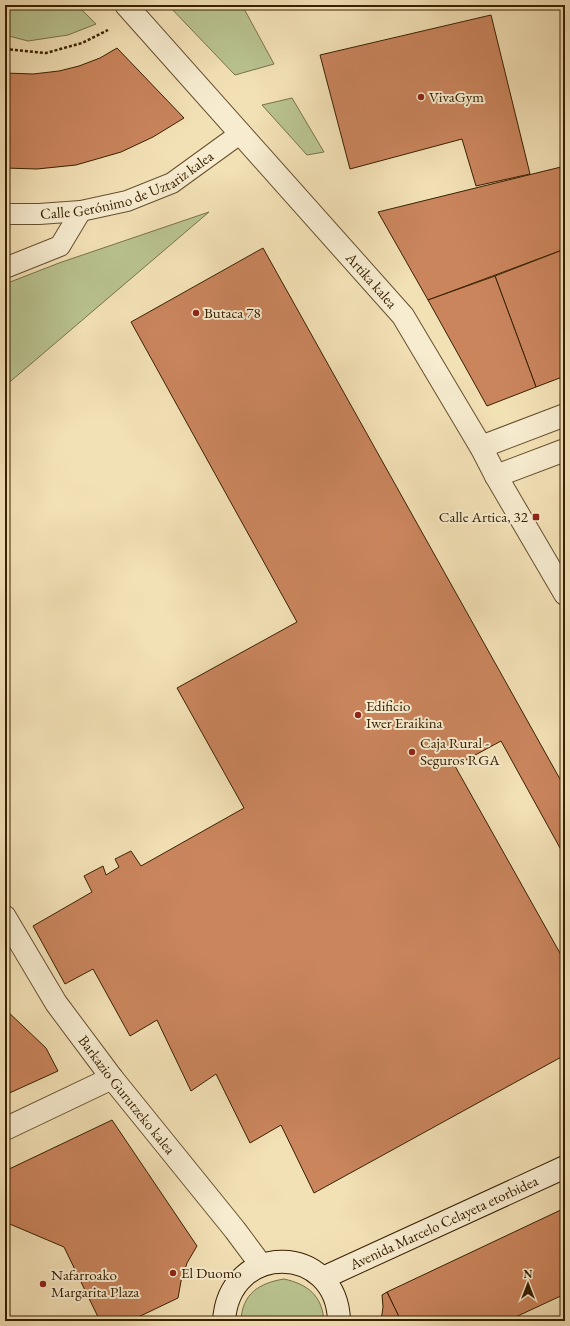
<svg xmlns="http://www.w3.org/2000/svg" width="570" height="1326" font-family="'EB Garamond',serif">
  <style>
    .green { fill: #b9c390; stroke: #787248 }
    .building { fill: #ca855d; stroke: #382000 }
    .lines { fill: none; stroke-linecap: round; stroke-linejoin: round }
    .pedestrian-casing { stroke: #67502e; stroke-width: 22 }
    .minor-casing { stroke: #67502e; stroke-width: 24 }
    .tertiary-casing { stroke: #67502e; stroke-width: 24 }
    .secondary-casing { stroke: #382000; stroke-width: 24 }
    .path { stroke: #382000; stroke-width: 2.5; stroke-dasharray: 3 2; stroke-linecap: butt }
    .pedestrian { stroke: #f7ecd0; stroke-width: 20 }
    .minor { stroke: #f7ecd0; stroke-width: 22 }
    .tertiary { stroke: #f7ecd0; stroke-width: 22 }
    .secondary { stroke: #f7ecd0; stroke-width: 22 }
    .poi-dot { fill: #8f2418; stroke: #f7ecd0; stroke-width: 1.5 }
    .labels { text-anchor: middle; stroke-width: 4; stroke-linejoin: round; paint-order: stroke }
    .poi-label { font-size: 15px; fill: #382000; stroke: #f7ecd0; text-anchor: start }
    .street-label { font-size: 15px; fill: #382000; stroke: #f7ecd0 }
  </style>
  <rect width="100%" height="100%" fill="#f3e1b6"/>
  <filter id="stains"><feTurbulence type="fractalNoise" baseFrequency=".005" numOctaves="4"/><feColorMatrix values="0 0 0 0 .2 0 0 0 0 .09 0 0 0 0 .02 0 0 0 .5 -.17"/></filter>
  <radialGradient id="worn" r=".72"><stop offset=".6" stop-color="#630" stop-opacity="0"/><stop offset="1" stop-color="#630" stop-opacity=".3"/></radialGradient>
  <!-- green -->
  <g class="green">
    <polygon points="5,5 77,5 96,24 68,35 28,41 5,35"/>
    <polygon points="168,5 242,5 274,64 235,75"/>
    <polygon points="292,98 324,152 307,155 262,105"/>
    <polygon points="209,212 5,386 5,284 59,263"/>
    <path d="M284 1279C307 1284 322 1295 324 1321H241C242 1294 259 1283 284 1279Z"/>
  </g>
  <!-- building -->
  <g class="building">
    <polygon points="491,15 530,174 476,186 462,139 350,169 320,55"/>
    <polygon points="117,48 184,118 153,137 121,152 76,165 37,169 5,168 5,73 33,74 59,71 79,66 100,58"/>
    <polygon points="565,166 565,249 428,300 378,212"/>
    <polygon points="263,248 565,788 565,857 501,741 455,766 565,962 565,1055 314,1193 281,1125 250,1143 216,1074 191,1091 157,1020 130,1036 93,969 65,984 33,926 92,892 84,876 103,866 106,875 119,867 115,859 131,851 141,866 244,808 177,688 297,622 131,322"/>
    <polygon points="565,249 565,376 536,387 495,276"/>
    <polygon points="495,276 536,387 487,406 428,300"/>
    <polygon points="565,534 565,546 561,538"/>
    <polygon points="5,1009 46,1048 58,1071 5,1095"/>
    <polygon points="112,1120 197,1246 187,1263 181,1281 178,1298 130,1321 100,1321 64,1247 5,1222 5,1171"/>
    <polygon points="565,1208 565,1294 507,1321 401,1321 387,1292"/>
    <polygon points="387,1292 401,1321 381,1321 383,1307 382,1295"/>
  </g>
  <g class="lines">
    <defs>
      <g id="pedestrian">
        <path id="s1" d="M5 214H39L81 211 127 201 172 183 241 133"/>
        <polyline points="5,268 60,246 81,211"/>
      </g>
      <g id="minor">
        <polyline points="481,447 565,415"/>
        <polyline points="496,476 565,450"/>
        <path id="s2" d="M5 917 56 1003 112 1078 235 1230 261 1265"/>
        <polyline points="5,1129 112,1078"/>
      </g>
      <g id="tertiary">
        <path id="s3" d="M126 5 403 316 481 447 496 476 565 594"/>
      </g>
      <g id="secondary">
        <path id="s4" d="M323 1278 565 1167"/>
        <path d="M224 1321C229 1241 337 1243 339 1321"/>
      </g>
    </defs>
    <!-- pedestrian casing -->
    <use href="#pedestrian" class="pedestrian-casing"/>
    <!-- minor casing -->
    <use href="#minor" class="minor-casing"/>
    <!-- tertiary casing -->
    <use href="#tertiary" class="tertiary-casing"/>
    <!-- secondary casing -->
    <use href="#secondary" class="secondary-casing"/>
    <!-- path -->
    <polyline class="path" points="5,49 46,53 82,43 108,30"/>
    <!-- pedestrian -->
    <use href="#pedestrian" class="pedestrian"/>
    <!-- minor -->
    <use href="#minor" class="minor"/>
    <!-- tertiary -->
    <use href="#tertiary" class="tertiary"/>
    <!-- secondary -->
    <use href="#secondary" class="secondary"/>
  </g>
  <!-- markers -->
  <g class="poi-dot">
    <circle cx="421" cy="97" r="4"/>
    <circle cx="196" cy="313" r="4"/>
    <rect x="532" y="513" width="8" height="8" rx="2"/>
    <circle cx="358" cy="715" r="4"/>
    <circle cx="412" cy="752" r="4"/>
    <circle cx="173" cy="1273" r="4"/>
    <circle cx="43" cy="1284" r="4"/>
  </g>
  <g class="labels">
    <!-- poi labels -->
    <g class="poi-label">
      <text x="429" y="102">VivaGym</text>
      <text x="204" y="318">Butaca 78</text>
      <text x="528" y="522" text-anchor="end">Calle Artica, 32</text>
      <text x="366" y="711">Edificio<tspan x="366" dy="17">Iwer Eraikina</tspan></text>
      <text x="420" y="748">Caja Rural -<tspan x="420" dy="17">Seguros RGA</tspan></text>
      <text x="181" y="1278">El Duomo</text>
      <text x="51" y="1280">Nafarroako<tspan x="51" dy="17">Margarita Plaza</tspan></text>
    </g>
    <!-- street labels -->
    <g class="street-label">
      <text dy="5" stroke="none"><textPath href="#s1" startOffset="128">Calle Gerónimo de Uztariz kalea</textPath></text>
      <text dy="5" stroke="none"><textPath href="#s3" startOffset="369">Artika kalea</textPath></text>
      <text dy="5" stroke="none"><textPath href="#s2" startOffset="216">Barkazio Gurutzeko kalea</textPath></text>
      <text dy="5" stroke="none"><textPath href="#s4" startOffset="133">Avenida Marcelo Celayeta etorbidea</textPath></text>
    </g>
  </g>
  <!-- margin -->
  <rect width="570" height="1326" fill="none" stroke="#f3e1b6" stroke-width="20"/>
  <rect x="6" y="6" width="558" height="1314" fill="none" stroke="#382000" stroke-width="2"/>
  <rect x="10" y="10" width="550" height="1306" fill="none" stroke="#382000"/>
  <!-- north arrow -->
  <g transform="translate(528 1284)" stroke="#f7ecd0" stroke-width="3" paint-order="stroke">
  <path d="M0-3L7 15L0 10L-7 15Z" fill="#382000"/>
  <text y="-6" font-size="11" font-weight="bold" text-anchor="middle" fill="#382000">N</text>
  </g>
  <rect width="100%" height="100%" filter="url(#stains)"/>
  <rect width="100%" height="100%" fill="url(#worn)"/>
</svg>
